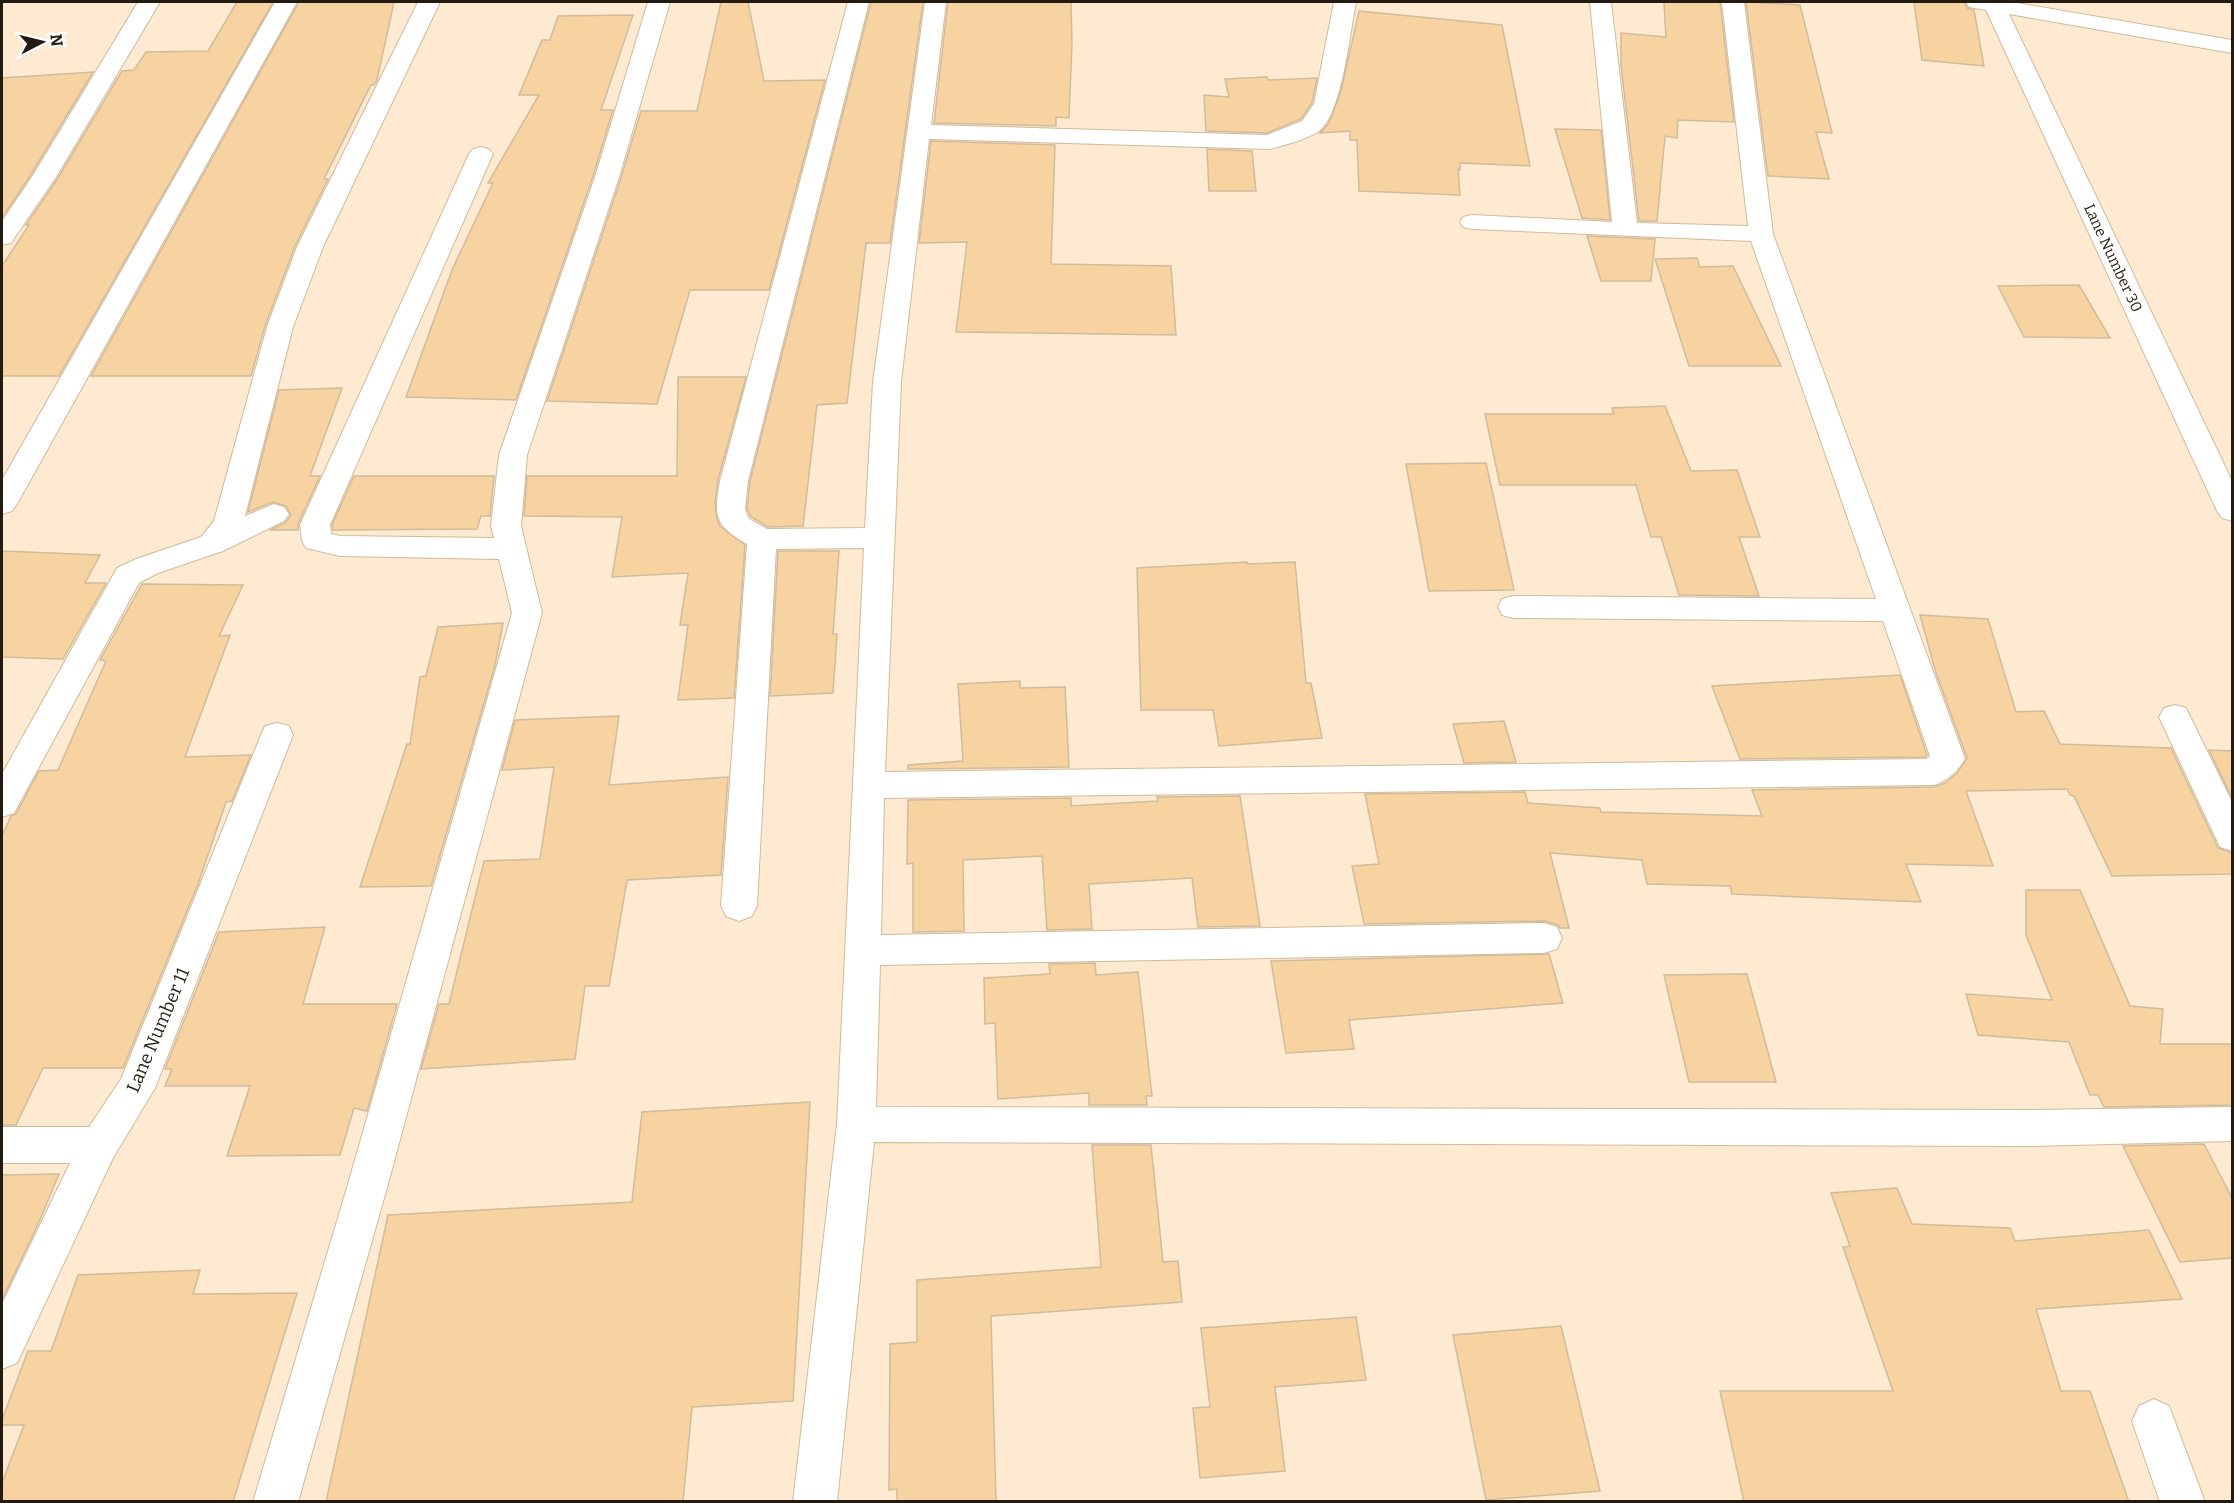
<svg xmlns="http://www.w3.org/2000/svg" width="2234" height="1503" font-family="Bitter,serif">
  <style>
    .building { fill: #f7d3a2; stroke: #d1bb9b; stroke-width: 1.5 }
    .lines { fill: none; stroke-linecap: round; stroke-linejoin: round }
    .minor-casing { stroke: #d0ba9a; stroke-width: 2 }
    .minor { fill: #fff; fill-rule: evenodd }
    .labels { text-anchor: middle; stroke-width: 6; stroke-linejoin: round; paint-order: stroke }
    .far-street-label { font-size: 15px; fill: #231b0f; stroke: #fff }
    .street-label { font-size: 18px; fill: #231b0f; stroke: #fff }
  </style>
  <rect width="100%" height="100%" fill="#fdead1"/>
  <!-- building -->
  <g class="building">
    <polygon points="237,2 273,2 59,376 2,376 2,266 29,225 26,225 58,178 122,71 134,70 146,52 208,51"/>
    <polygon points="299,2 394,2 377,80 374,85 371,85 324,179 328,179 295,246 265,326 251,376 91,376"/>
    <polygon points="721,2 748,2 764,81 825,80 769,290 690,290 657,404 547,401 621,178 641,111 697,111"/>
    <polygon points="871,2 923,2 890,243 866,243 847,403 817,405 803,526 768,527 751,517 747,509 750,481"/>
    <polygon points="948,2 1071,2 1072,44 1069,118 1056,117 1056,126 934,123"/>
    <polygon points="1664,2 1720,2 1734,122 1678,120 1677,138 1665,136 1657,221 1639,221 1621,65 1621,33 1666,37"/>
    <polygon points="1746,2 1800,5 1832,133 1816,132 1829,179 1768,176"/>
    <polygon points="1914,2 1964,2 1967,8 1974,10 1984,66 1922,60"/>
    <polygon points="1359,11 1502,25 1530,166 1460,163 1460,170 1458,169 1460,195 1359,191 1357,140 1350,140 1350,131 1320,133 1329,123 1341,91"/>
    <polygon points="633,15 601,110 613,110 593,176 516,400 406,397 452,270 493,183 488,183 539,95 519,95 542,40 550,40 558,16"/>
    <polygon points="93,72 30,176 2,218 2,78"/>
    <polygon points="1267,77 1268,80 1317,78 1312,103 1301,119 1267,133 1206,131 1204,95 1229,97 1225,79"/>
    <polygon points="1555,129 1601,130 1610,220 1582,218"/>
    <polygon points="931,141 1055,145 1051,264 1171,266 1176,335 956,332 967,242 919,243"/>
    <polygon points="1207,149 1252,151 1256,191 1209,191"/>
    <polygon points="1587,236 1655,239 1651,281 1601,281"/>
    <polygon points="1697,258 1700,267 1733,266 1781,366 1689,366 1655,259"/>
    <polygon points="2079,285 2110,338 2024,337 1998,286"/>
    <polygon points="678,377 746,377 718,480 715,503 717,519 720,526 745,545 734,698 678,700 688,625 680,625 688,573 612,577 622,517 524,516 527,476 677,476"/>
    <polygon points="342,388 310,476 320,476 298,524 298,530 270,530 285,523 291,515 286,506 273,502 248,512 279,390"/>
    <polygon points="1665,406 1691,471 1737,470 1760,537 1739,537 1759,596 1679,595 1661,537 1651,537 1636,485 1500,485 1485,414 1614,414 1612,408"/>
    <polygon points="1486,463 1514,590 1429,591 1406,464"/>
    <polygon points="354,476 494,476 490,516 481,516 477,529 333,530 332,525"/>
    <polygon points="2,551 100,555 85,583 106,583 63,659 2,657"/>
    <polygon points="778,551 839,551 833,634 837,634 833,693 770,696"/>
    <polygon points="1247,562 1248,564 1295,562 1306,683 1311,683 1322,738 1219,746 1213,710 1141,710 1137,568"/>
    <polygon points="142,584 243,585 219,636 230,635 185,757 251,755 232,801 226,802 198,884 123,1068 43,1068 16,1125 2,1125 2,836 11,816 16,814 39,771 58,770 106,661 100,660"/>
    <polygon points="1920,615 1988,619 2016,712 2044,711 2060,744 2171,748 2218,848 2232,853 2232,874 2112,876 2074,796 2070,795 2067,789 1966,791 1993,866 1906,864 1921,902 1732,894 1730,886 1647,884 1642,860 1550,853 1569,928 1560,928 1558,925 1544,921 1364,924 1352,866 1379,864 1365,794 1525,792 1528,803 1600,808 1601,812 1762,816 1752,790 1934,787 1945,783 1957,773 1967,758 1936,673"/>
    <polygon points="503,623 495,665 431,886 360,887 407,744 410,744 420,677 426,676 438,627"/>
    <polygon points="1900,675 1927,755 1925,757 1740,759 1712,686"/>
    <polygon points="1020,681 1020,688 1065,687 1069,767 908,769 908,765 963,761 958,684"/>
    <polygon points="619,716 609,785 728,777 721,875 627,880 609,986 585,986 575,1059 421,1069 439,1004 449,1004 484,861 540,859 554,767 502,770 515,720"/>
    <polygon points="1504,721 1516,762 1464,763 1453,724"/>
    <polygon points="2209,750 2232,751 2232,798"/>
    <polygon points="1240,796 1260,926 1198,927 1192,878 1089,884 1092,929 1047,930 1042,856 963,860 964,931 913,932 913,863 907,864 908,800 1071,798 1071,806 1158,801 1157,797"/>
    <polygon points="2026,890 2080,890 2130,1006 2163,1009 2160,1044 2232,1044 2232,1105 2104,1107 2098,1095 2090,1095 2069,1042 1978,1035 1966,994 2052,1000 2026,935"/>
    <polygon points="325,927 303,1004 397,1004 367,1111 354,1108 340,1155 227,1156 250,1086 165,1086 172,1069 165,1069 219,932"/>
    <polygon points="1549,954 1563,1003 1349,1020 1354,1049 1286,1053 1271,961"/>
    <polygon points="1095,963 1096,975 1138,972 1152,1096 1146,1096 1147,1105 1089,1105 1089,1093 998,1099 995,1023 985,1024 984,978 1050,974 1049,964"/>
    <polygon points="1747,974 1776,1082 1689,1082 1664,975"/>
    <polygon points="810,1102 793,1401 692,1407 683,1502 326,1502 388,1215 632,1202 642,1112"/>
    <polygon points="2204,1144 2232,1198 2232,1258 2180,1262 2123,1146"/>
    <polygon points="1092,1145 1151,1145 1163,1262 1178,1261 1182,1302 991,1316 996,1502 897,1502 897,1489 889,1490 890,1344 917,1342 917,1280 1101,1267"/>
    <polygon points="59,1174 39,1222 2,1300 2,1175"/>
    <polygon points="1897,1188 1912,1224 2010,1228 2015,1241 2149,1230 2182,1299 2036,1309 2061,1391 2090,1391 2129,1502 1744,1502 1720,1391 1893,1391 1843,1247 1850,1246 1831,1193"/>
    <polygon points="200,1270 193,1294 297,1293 233,1502 2,1502 2,1483 24,1425 2,1425 2,1420 28,1351 51,1351 78,1275"/>
    <polygon points="1356,1317 1366,1380 1275,1387 1285,1471 1200,1478 1193,1408 1210,1407 1201,1328"/>
    <polygon points="1561,1326 1600,1491 1486,1500 1453,1335"/>
  </g>
  <g class="lines">
    <defs>
      <g id="minor">
        <polygon points="138,2 160,2 56,177 11,243 2,245 2,221 32,177"/>
        <polygon points="275,2 297,2 17,504 12,511 2,514 2,480"/>
        <polygon points="418,2 440,2 323,247 293,327 245,516 274,504 284,507 289,514 284,521 223,551 158,573 139,583 14,813 2,817 2,774 117,568 136,559 201,537 214,521 267,327 297,247"/>
        <polygon points="648,2 670,2 619,177 527,455 521,526 542,613 388,1184 298,1502 253,1502 348,1184 512,613 499,559 340,556 306,548 302,541 300,525 469,154 473,149 481,147 489,149 493,154 330,525 331,534 340,536 494,538 491,526 499,455 595,177"/>
        <path d="M848 2H869L748 481 745 509 749 519 767 529 865 528 873 382 925 2H946L931 125 1267 135 1302 121 1314 104 1334 2H1356C1350 31 1342 115 1319 131 1308 139 1282 146 1270 149L929 139 901 382 885 772 1926 759 1930 756 1883 621 1513 618 1502 615 1498 607 1502 599 1513 596 1876 599 1751 241 1472 229 1463 227 1460 222 1463 217 1472 215 1612 222 1590 2H1611L1637 223 1748 226 1722 2H1744L1773 234 1965 759C1957 772 1948 780 1934 785L884 798 881 935 1544 923 1557 927 1562 938 1557 949 1544 953 880 965 876 1107 2029 1110 2232 1107V1141L2029 1146 874 1142 837 1502H793L837 1124 864 548 776 549 757 906 752 916 739 921 726 916 721 906 747 544C714 525 714 516 720 481Z"/>
        <polygon points="1966,2 2011,2 2232,40 2232,53 2009,14 2232,481 2232,521 2222,518 2217,511 1986,10 1969,7"/>
        <polygon points="2175,705 2186,708 2232,802 2232,851 2220,847 2159,717 2164,708"/>
        <polygon points="277,723 289,726 293,735 155,1088 113,1158 17,1363 2,1369 2,1304 70,1163 2,1163 2,1127 89,1127 121,1079 261,735 265,726"/>
        <polygon points="2154,1399 2169,1406 2205,1502 2160,1502 2132,1421 2139,1406"/>
      </g>
    </defs>
    <!-- minor casing -->
    <use href="#minor" class="minor-casing"/>
    <!-- minor -->
    <use href="#minor" class="minor"/>
  </g>
  <g class="labels">
    <!-- far-street labels -->
    <g class="far-street-label">
      <text transform="translate(2113 258) rotate(65)" y="5">Lane Number 30</text>
    </g>
    <!-- street labels -->
    <g class="street-label">
      <text transform="translate(158 1030) rotate(-67)" y="6">Lane Number 11</text>
    </g>
  </g>
  <!-- border -->
  <rect width="2234" height="1503" fill="none" stroke="#231b0f" stroke-width="6"/>
  <!-- north arrow -->
  <g transform="translate(42 42) rotate(83)" stroke="#ffffff" stroke-width="4.5" paint-order="stroke">
  <path d="M0-4.5L10 22L0 15L-10 22Z" fill="#231b0f"/>
  <text y="-9" font-size="16" font-weight="bold" text-anchor="middle" fill="#231b0f">N</text>
  </g>
</svg>
